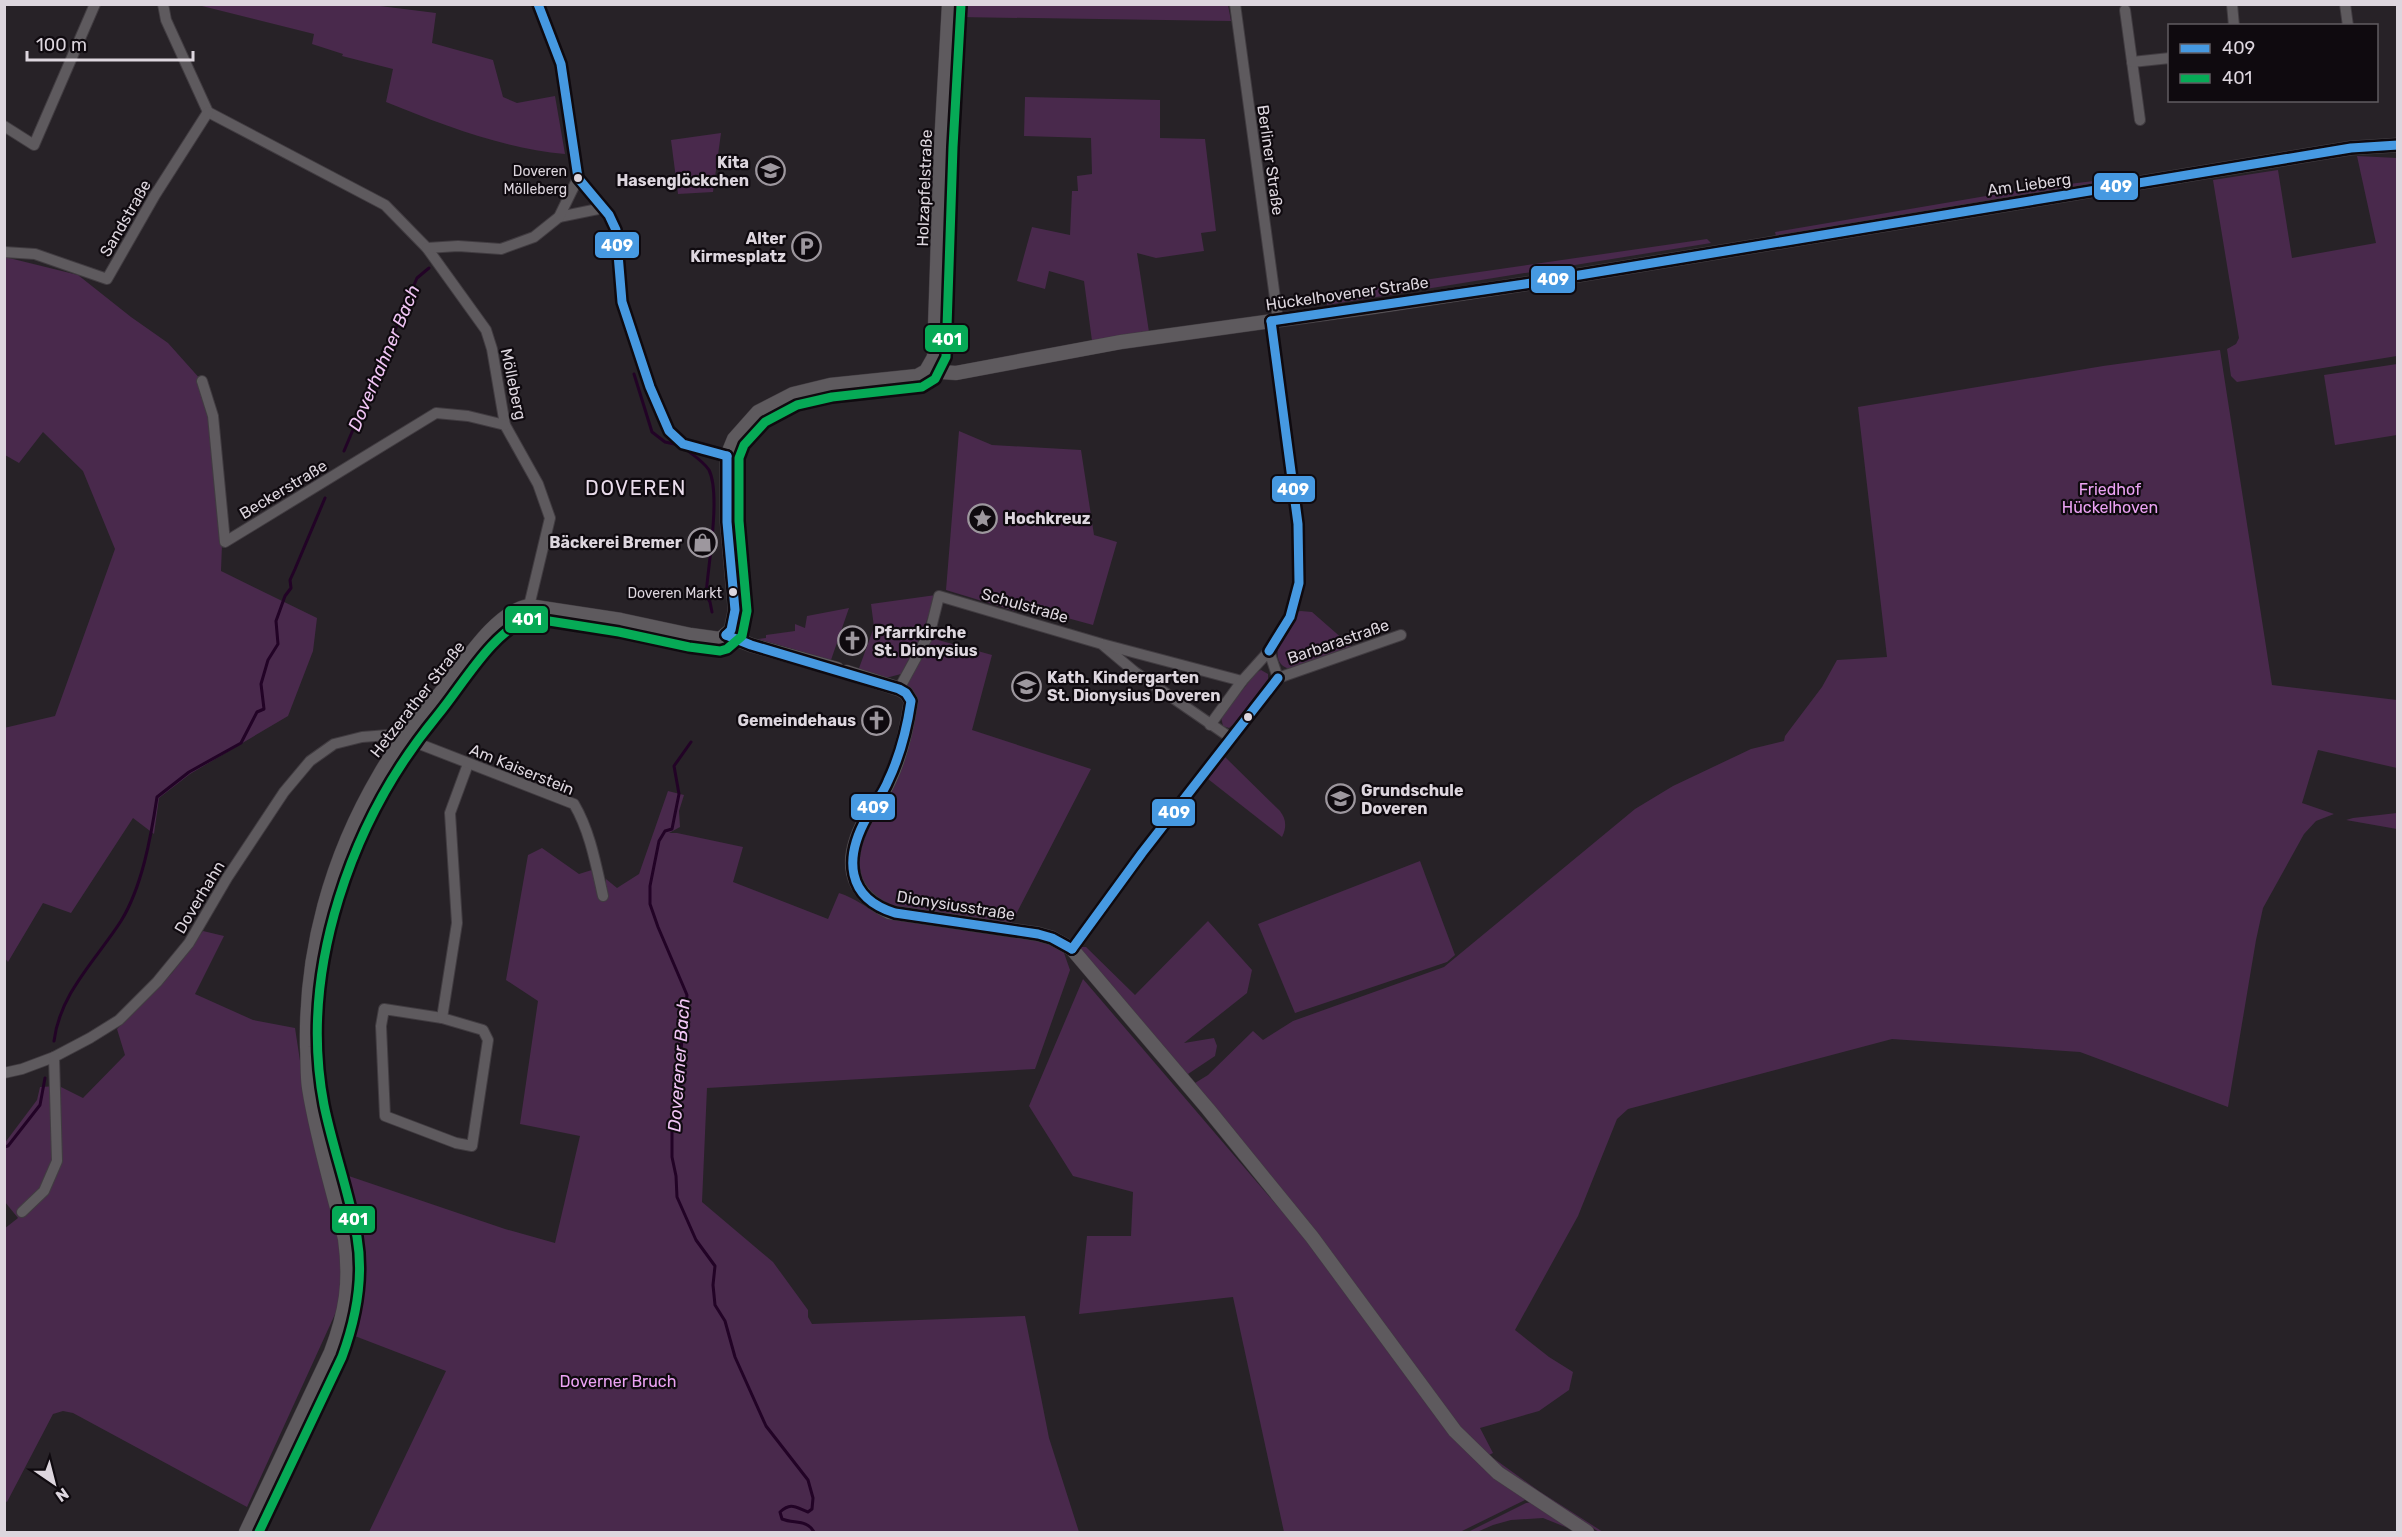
<svg xmlns="http://www.w3.org/2000/svg" width="2402" height="1537" font-family="Rubik,sans-serif">
  <style>
    .green { fill: #49294c }
    .lines { fill: none; stroke-linecap: round; stroke-linejoin: round }
    .stream { stroke: #220326; stroke-width: 3 }
    .minor-casing { stroke: #413c41; stroke-width: 12 }
    .tertiary-casing { stroke: #413c41; stroke-width: 15 }
    .minor { stroke: #5e5a5e; stroke-width: 10 }
    .tertiary { stroke: #5e5a5e; stroke-width: 14 }
    .bus-1-casing { stroke: #0f0a0f; stroke-width: 14 }
    .bus-2-casing { stroke: #0f0a0f; stroke-width: 14 }
    .bus-1 { stroke: #4699e1; stroke-width: 9 }
    .bus-2 { stroke: #06aa56; stroke-width: 9 }
    .bus-dot { fill: #ddd6de; stroke: #0f0a0f; stroke-width: 2 }
    .labels { text-anchor: middle; stroke-width: 4.5; stroke-linejoin: round; paint-order: stroke }
    .bus-label { font-size: 14px; fill: #ddd6de; stroke: #0f0a0f; text-anchor: end }
    .street-label { font-size: 16px; fill: #ddd6de; stroke: #0f0a0f }
    .poi-label { font-size: 16px; font-weight: bold; fill: #ddd6de; stroke: #0f0a0f; text-anchor: end }
    .park-label { font-size: 16px; fill: #eca3f4; stroke: #0f0a0f }
    .water-label { font-size: 18px; font-style: italic; fill: #f1c5f5; stroke: #0f0a0f }
    .quarter-label { font-size: 20px; letter-spacing: 1.5px; fill: #ebddec; stroke: #0f0a0f }
    .line-badge { stroke: #0f0a0f; stroke-width: 2 }
    .badge-label { font-size: 16px; text-anchor: middle; font-weight: bold; fill: #fff }
  </style>
  <rect width="100%" height="100%" fill="#272227"/>
  <!-- green -->
  <g class="green">
    <path d="M372 5 436 13 432 43 493 60 503 97 517 103 555 96 565 154C502 148 443 125 386 102L393 69 342 56 343 54 312 44 314 34 198 5Z"/>
    <polygon points="958,5 1228,5 1231,21 958,17"/>
    <polygon points="1025,97 1160,100 1160,138 1205,139 1216,231 1201,233 1204,251 1156,258 1137,253 1149,332 1092,341 1084,281 1049,271 1045,289 1017,281 1032,227 1070,235 1072,191 1078,191 1077,176 1092,174 1091,138 1024,136"/>
    <polygon points="721,133 713,192 678,194 671,140"/>
    <polygon points="2357,156 2397,158 2397,356 2237,382 2231,376 2227,349 2236,344 2239,338 2213,180 2278,170 2292,258 2376,243"/>
    <polygon points="2102,180 2103,186 2028,194 1776,236 1775,232 2027,189"/>
    <polygon points="1707,239 1711,243 1327,305 1327,294"/>
    <polygon points="5,257 78,275 131,317 168,343 202,381 213,416 223,517 221,571 317,618 313,651 288,716 190,774 159,798 154,834 133,818 71,913 43,903 8,962 4,957 4,728 55,716 115,549 83,471 43,432 19,463 5,455"/>
    <polygon points="2220,350 2272,685 2397,700 2397,768 2318,750 2302,803 2334,814 2316,821 2304,834 2263,908 2256,940 2228,1107 2080,1052 1892,1039 1628,1109 1617,1119 1578,1216 1515,1330 1549,1357 1573,1372 1569,1390 1539,1411 1480,1428 1493,1453 1489,1455 1539,1491 1603,1532 1599,1532 1505,1471 1459,1428 1078,947 1086,947 1135,995 1208,921 1252,970 1247,993 1184,1043 1214,1038 1217,1046 1215,1056 1188,1074 1195,1083 1208,1075 1253,1031 1263,1040 1293,1021 1444,967 1635,809 1673,786 1751,749 1784,741 1785,736 1822,687 1837,660 1887,657 1858,407 2103,366"/>
    <polygon points="2397,364 2397,435 2335,445 2324,375"/>
    <polygon points="959,431 992,445 1081,450 1094,535 1117,542 1093,625 1016,604 1015,611 946,590"/>
    <polygon points="936,595 921,636 901,674 882,679 858,671 874,627 871,604"/>
    <polygon points="849,608 831,660 758,639 766,638 766,635 795,631 795,624 805,628 807,616"/>
    <path d="M1301 611 1312 612 1352 647 1293 670C1262 664 1286 629 1294 612Z"/>
    <polygon points="931,638 992,655 972,730 1091,769 1011,924 887,907 863,889 857,859 866,830 912,731 906,685"/>
    <polygon points="1261,670 1268,674 1268,679 1234,724 1229,728 1223,726 1221,717 1256,673"/>
    <path d="M1225 757 1280 811C1286 819 1287 827 1282 837L1208 779Z"/>
    <path d="M668 791 684 795 679 811 680 827 669 833H677L743 847 733 882 828 919 839 893C855 898 865 907 879 914L1039 939 1059 947 1064 953 1070 970 1035 1069 707 1088 702 1202 773 1262 808 1310V1317L812 1324 1025 1316 1049 1438 1079 1532H369L446 1371 347 1333 358 1288 357 1252 334 1171 505 1229 555 1243 580 1136 520 1124 538 1001 506 980 528 855 542 848 579 874 595 869 606 893V879L617 888 639 874Z"/>
    <polygon points="2397,813 2397,829 2346,820 2353,818"/>
    <polygon points="1420,861 1455,955 1447,962 1295,1013 1258,924"/>
    <polygon points="203,931 224,936 195,994 253,1020 295,1028 304,1087 342,1252 341,1301 247,1507 73,1413 63,1411 53,1414 7,1502 5,1501 4,1229 18,1218 5,1202 4,1144 37,1100 40,1087 59,1086 83,1098 125,1055 117,1029 172,973"/>
    <polygon points="1083,979 1310,1244 1446,1429 1498,1481 1527,1499 1460,1532 1284,1532 1233,1297 1079,1314 1087,1236 1131,1236 1133,1192 1073,1176 1029,1106"/>
    <polygon points="1533,1502 1578,1532 1543,1518 1511,1520 1493,1525 1477,1532 1468,1532 1526,1503"/>
  </g>
  <g class="lines">
    <!-- stream -->
    <g class="stream">
      <polyline points="634,374 652,432 665,442 679,445"/>
      <path d="M684 448C692 454 704 462 709 470 721 494 708 566 706 595L710 602 712 612"/>
      <polyline points="344,451 417,278 429,268"/>
      <path d="M691 742 674 766 679 794 672 829 665 831 659 841 650 886V904L658 927 687 995 672 1131V1157L676 1176 677 1197 696 1240 715 1266 713 1285 715 1305 725 1321 735 1357 766 1426 808 1480 813 1498 812 1509 808 1512C795 1507 791 1502 780 1512L782 1519C794 1524 807 1519 814 1532"/>
      <path d="M54 1041C60 993 96 960 121 921 142 887 151 837 157 797L189 772 241 743 257 712 264 709 261 684 268 660 278 644 276 621 285 596 291 588 290 580 295 569 325 498"/>
      <polyline points="4,1147 8,1146 40,1105 45,1078"/>
    </g>
    <defs>
      <g id="minor">
        <polyline points="163,4 166,20 208,112 385,205 427,248 486,330 492,349 505,425 538,484 550,518 529,606"/>
        <polyline points="1235,4 1278,320"/>
        <polyline points="2232,4 2234,26"/>
        <polyline points="2345,4 2348,26"/>
        <polyline points="2125,10 2140,120"/>
        <polyline points="2132,62 2170,58"/>
        <polyline points="4,126 34,145 95,4"/>
        <polyline points="578,178 609,215 616,230 622,302 650,387 669,431 683,444 727,456"/>
        <polyline points="559,217 603,208"/>
        <polyline points="427,248 458,246 501,249 534,237 559,217 578,178 577,174 561,64 538,4"/>
        <polyline points="4,252 35,254 107,279 155,195 208,112"/>
        <polyline points="202,381 213,416 225,542 436,413 468,416 505,425"/>
        <polyline points="1104,646 1135,672 1231,738"/>
        <polyline points="1269,651 1278,678"/>
        <polyline points="1278,678 1401,635"/>
        <polyline points="899,689 930,632 939,596 1102,644 1242,681"/>
        <polyline points="1210,725 1242,681 1269,651 1290,617 1299,583 1298,524 1271,321"/>
        <polyline points="1072,949 1142,853 1278,678"/>
        <polygon points="384,1009 442,1018 483,1030 488,1040 472,1146 456,1143 385,1116 381,1026"/>
        <polyline points="442,1018 457,923 450,813 468,764"/>
        <path d="M4 1073 22 1069 54 1057 90 1038 119 1020 157 982 189 943 227 878 284 792 310 761 334 744 362 737 388 735 404 738 574 804C590 831 596 865 603 896"/>
        <polyline points="22,1212 44,1191 57,1161 54,1057"/>
      </g>
      <g id="tertiary">
        <polyline points="926,371 956,373 1121,342 1373,307 1525,284 2351,148 2398,145"/>
        <polyline points="726,635 751,645 837,669"/>
        <path d="M846 672 899 689 906 693 911 701C907 728 901 756 889 781 883 795 872 807 865 820 844 859 847 892 889 912L1038 934 1052 938 1072 949 1208 1109 1312 1237 1455 1431 1498 1473 1587 1532"/>
        <path d="M246 1532 331 1352C346 1312 351 1282 345 1239 333 1190 317 1139 309 1088 307 1075 308 1061 307 1047 305 951 331 857 380 774 397 744 421 717 443 690 464 664 495 612 529 606L621 620 691 635 720 639 731 630 735 610 727 522V456L734 439 758 412 793 394 830 385 917 376 926 371 934 357 941 146 949 4"/>
      </g>
    </defs>
    <!-- minor casing -->
    <use href="#minor" class="minor-casing"/>
    <!-- tertiary casing -->
    <use href="#tertiary" class="tertiary-casing"/>
    <!-- minor -->
    <use href="#minor" class="minor"/>
    <!-- tertiary -->
    <use href="#tertiary" class="tertiary"/>
    <defs>
      <g id="bus-1">
        <polyline points="538,4 561,64 578,178 609,215 616,230 622,302 650,387 669,431 683,444 727,456"/>
        <polyline points="1271,321 1525,284 2351,148 2398,145"/>
        <path d="M726 635 751 645 899 689 906 693 911 701C907 728 900 756 888 781 883 794 873 805 867 817 844 858 846 898 895 913L1038 934 1052 938 1072 949"/>
        <polyline points="726,635 731,630 735,610 727,522 727,456"/>
        <polyline points="1269,651 1290,617 1299,583 1298,524 1271,321"/>
        <polyline points="1072,949 1142,853 1278,678"/>
      </g>
      <path id="bus-2" d="M259 1532 342 1357C356 1319 364 1278 357 1237 349 1192 333 1149 324 1105 298 970 352 819 437 716 463 685 492 631 530 618L619 632 689 647 720 651 727 649 742 636 747 611 739 521V458L744 445 765 422 797 405 832 397 922 387 935 379 946 357 953 147 961 5"/>
    </defs>
    <!-- bus-1 casing -->
    <use href="#bus-1" class="bus-1-casing"/>
    <!-- bus-2 casing -->
    <use href="#bus-2" class="bus-2-casing"/>
    <!-- bus-1 -->
    <use href="#bus-1" class="bus-1"/>
    <!-- bus-2 -->
    <use href="#bus-2" class="bus-2"/>
  </g>
  <!-- icons -->
  <defs>
    <symbol id="school-ring" viewBox="-11 -11 22 22"><circle r="9.5" fill="#0f0a0f" stroke="#9d979e" stroke-width="1.5"/><path d="M0-5L7-2L0 1L-7-2ZM-4 1L0 2.5L4 1V4Q0 6-4 4Z" fill="#9d979e"/></symbol>
    <symbol id="parking-ring" viewBox="-11 -11 22 22"><circle r="9.5" fill="#0f0a0f" stroke="#9d979e" stroke-width="1.5"/><path d="M-3.5-5.5H1a3.5 3.5 0 0 1 0 7H-1V5.5H-3.5ZM-1-3.4V-.6H.8a1.4 1.4 0 0 0 0-2.8Z" fill="#9d979e"/></symbol>
    <symbol id="sight-ring" viewBox="-11 -11 22 22"><circle r="9.5" fill="#0f0a0f" stroke="#9d979e" stroke-width="1.5"/><path d="M0-6L1.8-2.2L6-1.7L2.9 1.2L3.7 5.4L0 3.3L-3.7 5.4L-2.9 1.2L-6-1.7L-1.8-2.2Z" fill="#9d979e"/></symbol>
    <symbol id="shop-ring" viewBox="-11 -11 22 22"><circle r="9.5" fill="#0f0a0f" stroke="#9d979e" stroke-width="1.5"/><path d="M-5-2.5h2.3a2.7 3.5 0 0 1 5.4 0H5L5.5 6h-11ZM-1.5-2.5h3a1.5 2.3 0 0 0-3 0Z" fill="#9d979e"/></symbol>
    <symbol id="church-ring" viewBox="-11 -11 22 22"><circle r="9.5" fill="#0f0a0f" stroke="#9d979e" stroke-width="1.5"/><path d="M-1.2-6h2.4v3.5h3.3v2.4h-3.3V6h-2.4V-.1h-3.3v-2.4h3.3Z" fill="#9d979e"/></symbol>
  </defs>
  <g fill-rule="evenodd">
    <use href="#school-ring" x="754" y="154" width="33" height="33"/>
    <use href="#parking-ring" x="790" y="230" width="33" height="33"/>
    <use href="#sight-ring" x="966" y="502" width="33" height="33"/>
    <use href="#shop-ring" x="686" y="526" width="33" height="33"/>
    <use href="#church-ring" x="836" y="624" width="33" height="33"/>
    <use href="#school-ring" x="1010" y="670" width="33" height="33"/>
    <use href="#church-ring" x="860" y="704" width="33" height="33"/>
    <use href="#school-ring" x="1324" y="782" width="33" height="33"/>
  </g>
  <!-- markers -->
  <g class="bus-dot">
    <circle cx="578" cy="178" r="5"/>
    <circle cx="733" cy="592" r="5"/>
    <circle cx="1248" cy="717" r="5"/>
  </g>
  <g class="labels">
    <!-- bus labels -->
    <g class="bus-label">
      <text x="567" y="176">Doveren<tspan x="567" dy="18">Mölleberg</tspan></text>
      <text x="722" y="598">Doveren Markt</text>
    </g>
    <!-- street labels -->
    <g class="street-label">
      <text transform="translate(1271 160) rotate(82)" y="6">Berliner Straße</text>
      <text transform="translate(2029 184) rotate(-8)" y="6">Am Lieberg</text>
      <text transform="translate(924 188) rotate(-88)" y="6">Holzapfelstraße</text>
      <text transform="translate(125 218) rotate(-60)" y="6">Sandstraße</text>
      <text transform="translate(1347 293) rotate(-8)" y="6">Hückelhovener Straße</text>
      <text transform="translate(514 384) rotate(78)" y="6">Mölleberg</text>
      <text transform="translate(283 489) rotate(-31)" y="6">Beckerstraße</text>
      <text transform="translate(1025 605) rotate(16)" y="6">Schulstraße</text>
      <text transform="translate(1338 641) rotate(-19)" y="6">Barbarastraße</text>
      <text transform="translate(417 699) rotate(-52)" y="6">Hetzerather Straße</text>
      <text transform="translate(522 769) rotate(22)" y="6">Am Kaiserstein</text>
      <text transform="translate(199 897) rotate(-59)" y="6">Doverhahn</text>
      <text transform="translate(956 905) rotate(9)" y="6">Dionysiusstraße</text>
    </g>
    <!-- poi labels -->
    <g class="poi-label">
      <text x="749" y="168">Kita<tspan x="749" dy="18">Hasenglöckchen</tspan></text>
      <text x="786" y="244">Alter<tspan x="786" dy="18">Kirmesplatz</tspan></text>
      <text x="1004" y="524" text-anchor="start">Hochkreuz</text>
      <text x="682" y="548">Bäckerei Bremer</text>
      <text x="874" y="638" text-anchor="start">Pfarrkirche<tspan x="874" dy="18">St. Dionysius</tspan></text>
      <text x="1047" y="683" text-anchor="start">Kath. Kindergarten<tspan x="1047" dy="18">St. Dionysius Doveren</tspan></text>
      <text x="856" y="726">Gemeindehaus</text>
      <text x="1361" y="796" text-anchor="start">Grundschule<tspan x="1361" dy="18">Doveren</tspan></text>
    </g>
    <!-- park labels -->
    <g class="park-label">
      <text x="2110" y="495">Friedhof<tspan x="2110" dy="18">Hückelhoven</tspan></text>
      <text x="618" y="1387">Doverner Bruch</text>
    </g>
    <!-- water labels -->
    <g class="water-label">
      <text transform="translate(384 358) rotate(-67)" y="6">Doverhahner Bach</text>
      <text transform="translate(679 1065) rotate(-86)" y="6">Doverener Bach</text>
    </g>
    <!-- quarter labels -->
    <g class="quarter-label">
      <text x="636" y="495">DOVEREN</text>
    </g>
  </g>
  <g class="line-badge">
    <rect x="2093" y="172" width="46" height="29" rx="6" fill="#4699e1"/>
    <rect x="594" y="231" width="46" height="28" rx="6" fill="#4699e1"/>
    <rect x="1530" y="265" width="46" height="29" rx="6" fill="#4699e1"/>
    <rect x="924" y="324" width="45" height="29" rx="6" fill="#06aa56"/>
    <rect x="1271" y="475" width="45" height="28" rx="6" fill="#4699e1"/>
    <rect x="504" y="605" width="45" height="29" rx="6" fill="#06aa56"/>
    <rect x="850" y="793" width="46" height="28" rx="6" fill="#4699e1"/>
    <rect x="1151" y="798" width="45" height="29" rx="6" fill="#4699e1"/>
    <rect x="331" y="1205" width="45" height="29" rx="6" fill="#06aa56"/>
  </g>
  <g class="badge-label">
    <text x="2116" y="192">409</text>
    <text x="617" y="251">409</text>
    <text x="1553" y="285">409</text>
    <text x="947" y="345">401</text>
    <text x="1293" y="495">409</text>
    <text x="527" y="625">401</text>
    <text x="873" y="813">409</text>
    <text x="1174" y="818">409</text>
    <text x="353" y="1225">401</text>
  </g>
  <!-- border -->
  <rect width="2402" height="1537" fill="none" stroke="#ddd6de" stroke-width="12"/>
  <!-- legend -->
  <rect x="2168" y="24" width="210" height="78" fill="#0f0a0f" stroke="#615c62" stroke-width="1.5"/>
  <rect x="2180" y="44" width="30" height="9" fill="#4699e1" stroke="#615c62" stroke-width="1.5"/>
  <text x="2222" y="54" font-size="18" fill="#ddd6de">409</text>
  <rect x="2180" y="74" width="30" height="9" fill="#06aa56" stroke="#615c62" stroke-width="1.5"/>
  <text x="2222" y="84" font-size="18" fill="#ddd6de">401</text>
  <!-- north arrow -->
  <g transform="translate(54 1483) rotate(145)" stroke="#0f0a0f" stroke-width="4.5" paint-order="stroke">
  <path d="M0-4.5L10 22L0 15L-10 22Z" fill="#ddd6de"/>
  <text y="-9" font-size="16" font-weight="bold" text-anchor="middle" fill="#ddd6de">N</text>
  </g>
  <!-- scale -->
  <path d="M27 51v9h166v-9" fill="none" stroke="#ddd6de" stroke-width="3"/>
  <text x="36" y="51" font-size="18" fill="#ddd6de" stroke="#0f0a0f" stroke-width="4.5" paint-order="stroke">100 m</text>
</svg>
